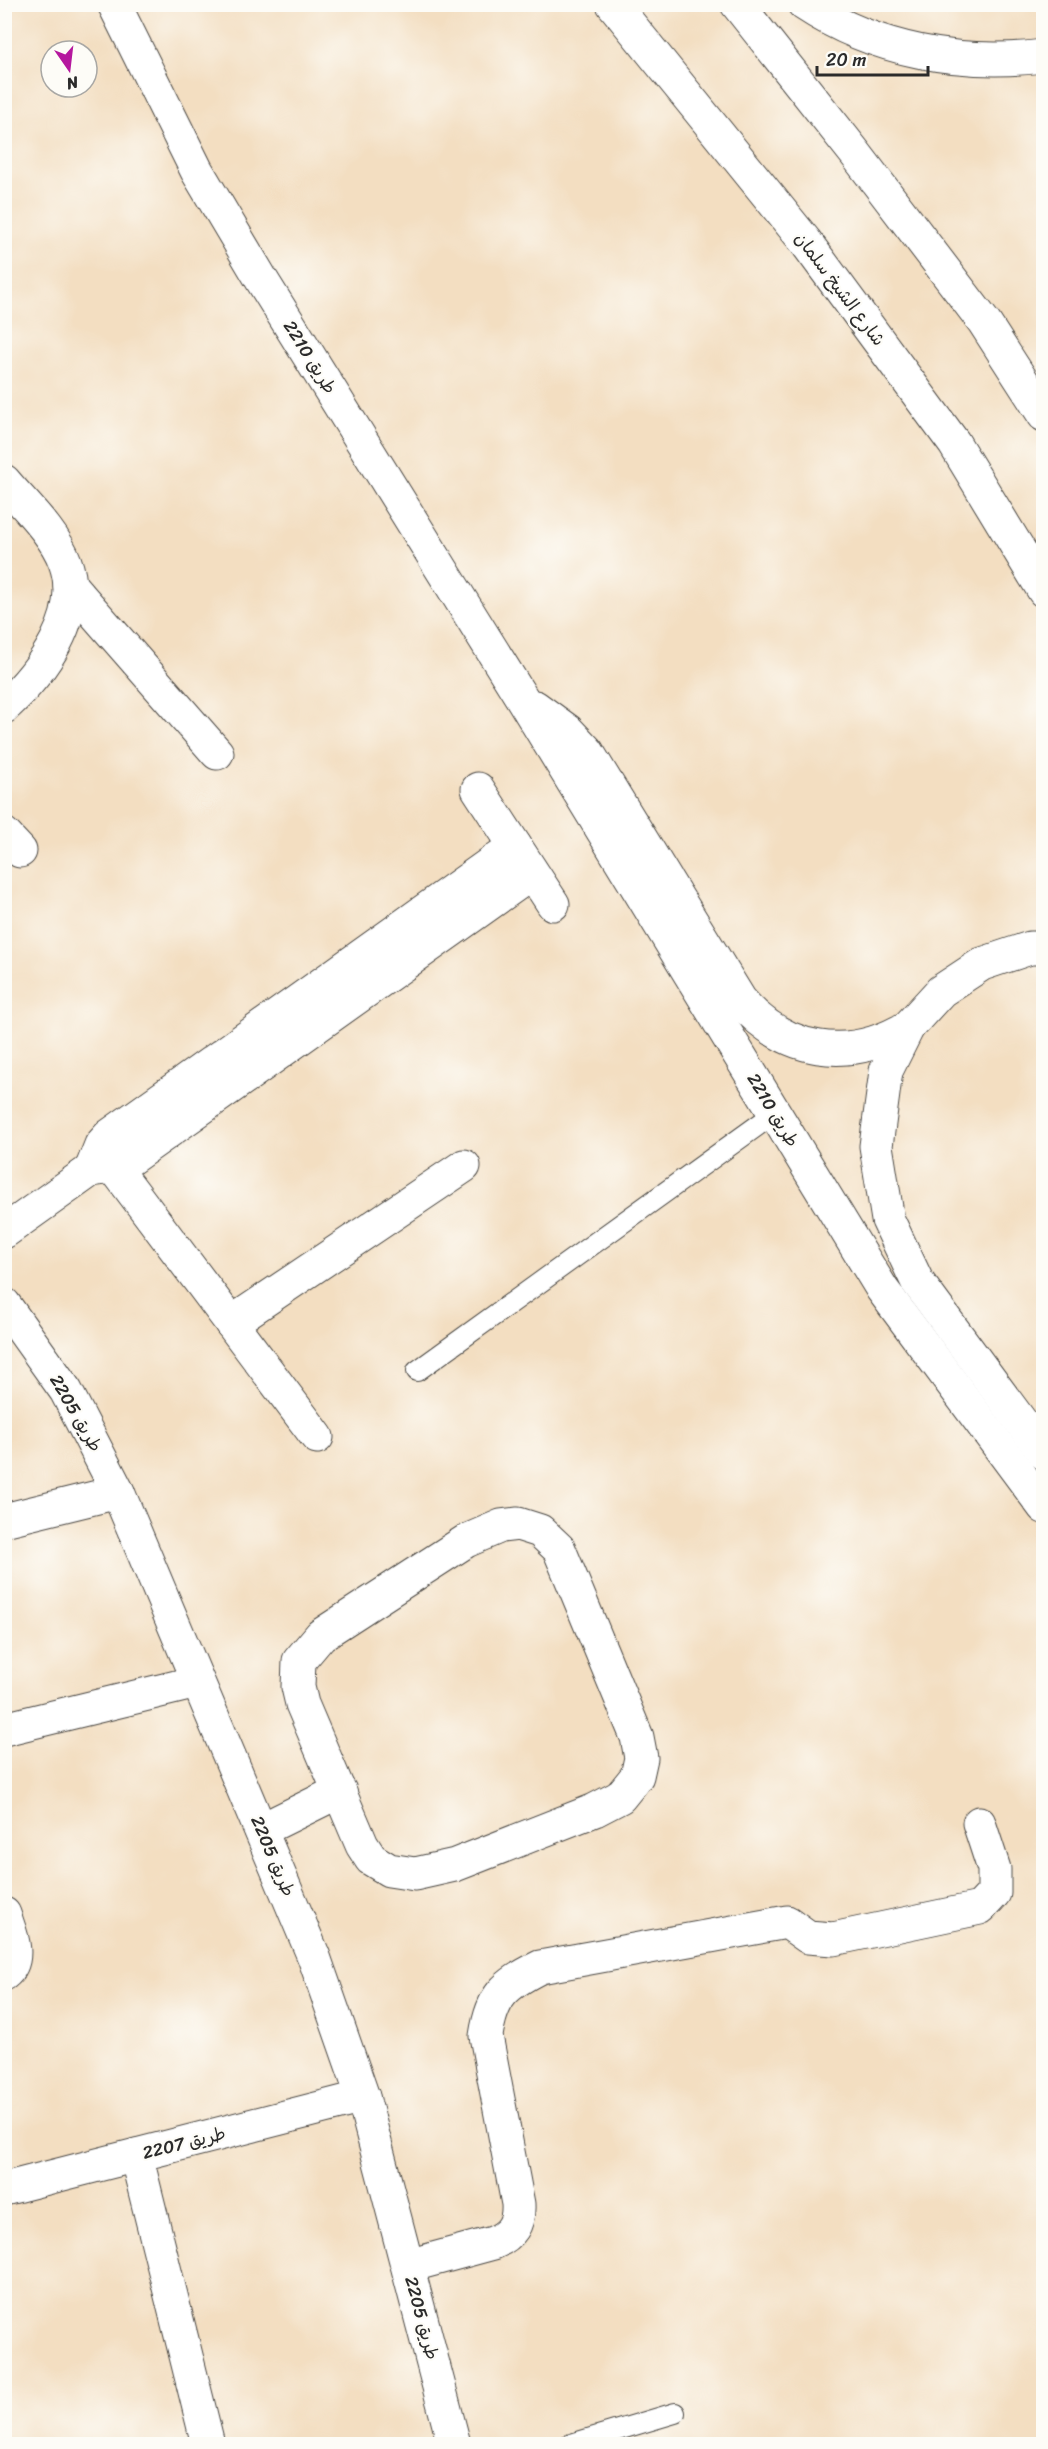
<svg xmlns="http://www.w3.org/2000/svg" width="1048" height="2449" font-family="Sriracha,'Playpen Sans Arabic',sans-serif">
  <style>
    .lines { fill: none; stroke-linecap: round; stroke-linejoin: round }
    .service-casing { stroke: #494642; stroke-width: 22 }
    .minor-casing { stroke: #494642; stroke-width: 35 }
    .tertiary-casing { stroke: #494642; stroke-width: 35 }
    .primary-casing { stroke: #494642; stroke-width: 35 }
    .service { stroke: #fff; stroke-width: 20 }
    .minor { stroke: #fff; stroke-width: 33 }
    .tertiary { stroke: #fff; stroke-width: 33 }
    .primary { stroke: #fff; stroke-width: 33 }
    .labels { text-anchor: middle; stroke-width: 4.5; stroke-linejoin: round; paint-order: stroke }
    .street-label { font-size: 18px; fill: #2b2b2b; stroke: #fdfcf7 }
  </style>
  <rect width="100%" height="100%" fill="#fdfcf7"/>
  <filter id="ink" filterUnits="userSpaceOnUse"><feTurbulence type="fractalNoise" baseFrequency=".0167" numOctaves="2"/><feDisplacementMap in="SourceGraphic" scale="12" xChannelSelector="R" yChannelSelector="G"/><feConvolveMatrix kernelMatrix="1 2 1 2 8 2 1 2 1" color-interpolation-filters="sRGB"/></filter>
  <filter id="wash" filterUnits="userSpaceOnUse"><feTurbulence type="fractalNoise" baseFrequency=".008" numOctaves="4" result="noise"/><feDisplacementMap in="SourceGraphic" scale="24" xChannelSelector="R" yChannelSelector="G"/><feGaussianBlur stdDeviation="1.35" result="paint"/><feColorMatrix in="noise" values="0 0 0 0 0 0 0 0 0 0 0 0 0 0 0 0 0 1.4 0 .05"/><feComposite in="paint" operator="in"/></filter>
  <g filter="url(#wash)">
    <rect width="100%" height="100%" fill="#f3dec1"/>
  </g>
  <g filter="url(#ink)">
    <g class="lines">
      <defs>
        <g id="service">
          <polyline points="417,1371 775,1113"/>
          <polyline points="571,2444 675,2413"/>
        </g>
        <g id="minor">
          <polyline points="114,4 197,171 263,282 523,700 882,1289 1044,1507"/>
          <path d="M4 481C24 505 54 532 65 562 85 615 41 673 4 707"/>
          <polyline points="70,585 217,753"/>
          <path d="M535 707 568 731 587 751 740 1000C785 1053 848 1063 908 1027"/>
          <polyline points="478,789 553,904"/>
          <polyline points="4,834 20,851"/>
          <polyline points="1044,948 1030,948 982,964 941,991 908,1027 886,1071 876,1146 888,1220 917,1281 1044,1453"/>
          <polyline points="114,1167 317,1437"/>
          <polyline points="91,1170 101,1145 109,1136 515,846"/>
          <polyline points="4,1232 91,1170 114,1167 127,1161 532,873"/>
          <polyline points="4,1304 66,1391 118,1492 314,1957 363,2097 454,2444"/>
          <polyline points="231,1323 464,1166"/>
          <polyline points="4,1520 118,1492"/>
          <polygon points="518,1524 540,1531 559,1549 637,1737 641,1758 637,1776 620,1797 595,1810 455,1865 415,1874 389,1870 371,1859 362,1845 302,1704 298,1687 299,1661 321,1635 466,1541 501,1526"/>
          <polyline points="4,1729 197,1682"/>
          <polyline points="261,1830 340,1791"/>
          <path d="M4 1914C10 1932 23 1959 4 1974"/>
          <polyline points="136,2155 208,2444"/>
          <polyline points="4,2189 363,2097"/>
          <path d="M408 2266 493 2243C512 2235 519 2224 518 2204L486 2036C492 1996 504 1985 540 1967L787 1922 808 1937 833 1939 980 1908 994 1893V1869L979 1823"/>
        </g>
        <path id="tertiary" d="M804 4C875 51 961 66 1044 56"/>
        <g id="primary">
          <polyline points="613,4 805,241 954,443 1044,591"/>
          <polyline points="737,4 855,153 984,322 1044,415"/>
        </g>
      </defs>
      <!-- service casing -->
      <use href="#service" class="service-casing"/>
      <!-- minor casing -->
      <use href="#minor" class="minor-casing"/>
      <!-- tertiary casing -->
      <use href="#tertiary" class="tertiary-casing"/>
      <!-- primary casing -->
      <use href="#primary" class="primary-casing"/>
      <!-- service -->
      <use href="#service" class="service"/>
      <!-- minor -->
      <use href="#minor" class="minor"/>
      <!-- tertiary -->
      <use href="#tertiary" class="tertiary"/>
      <!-- primary -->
      <use href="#primary" class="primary"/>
    </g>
  </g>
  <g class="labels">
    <!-- street labels -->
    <g class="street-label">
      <text transform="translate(840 289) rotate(53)" y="6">شارع الشيخ سلمان</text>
      <text transform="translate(310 357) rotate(58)" y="6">طريق 2210</text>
      <text transform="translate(773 1110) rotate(59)" y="6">طريق 2210</text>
      <text transform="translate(76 1413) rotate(60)" y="6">طريق 2205</text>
      <text transform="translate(273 1856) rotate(67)" y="6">طريق 2205</text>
      <text transform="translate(184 2143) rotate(-14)" y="6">طريق 2207</text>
      <text transform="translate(422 2318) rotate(75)" y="6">طريق 2205</text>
    </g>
  </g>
  <!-- margin -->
  <rect width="1048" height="2449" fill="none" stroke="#fdfcf7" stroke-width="24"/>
  <!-- north arrow -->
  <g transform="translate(69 69) rotate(166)"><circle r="28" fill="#fdfcf7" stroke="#a9a8a5" stroke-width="1.5"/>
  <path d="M0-4.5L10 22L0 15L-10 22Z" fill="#b5179e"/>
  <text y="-9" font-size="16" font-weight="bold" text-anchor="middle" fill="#2b2b2b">N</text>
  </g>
  <!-- scale -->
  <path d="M817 66v9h111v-9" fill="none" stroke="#2b2b2b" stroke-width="3"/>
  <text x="826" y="66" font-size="18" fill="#2b2b2b" stroke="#fdfcf7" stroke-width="4.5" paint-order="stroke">20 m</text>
</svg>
